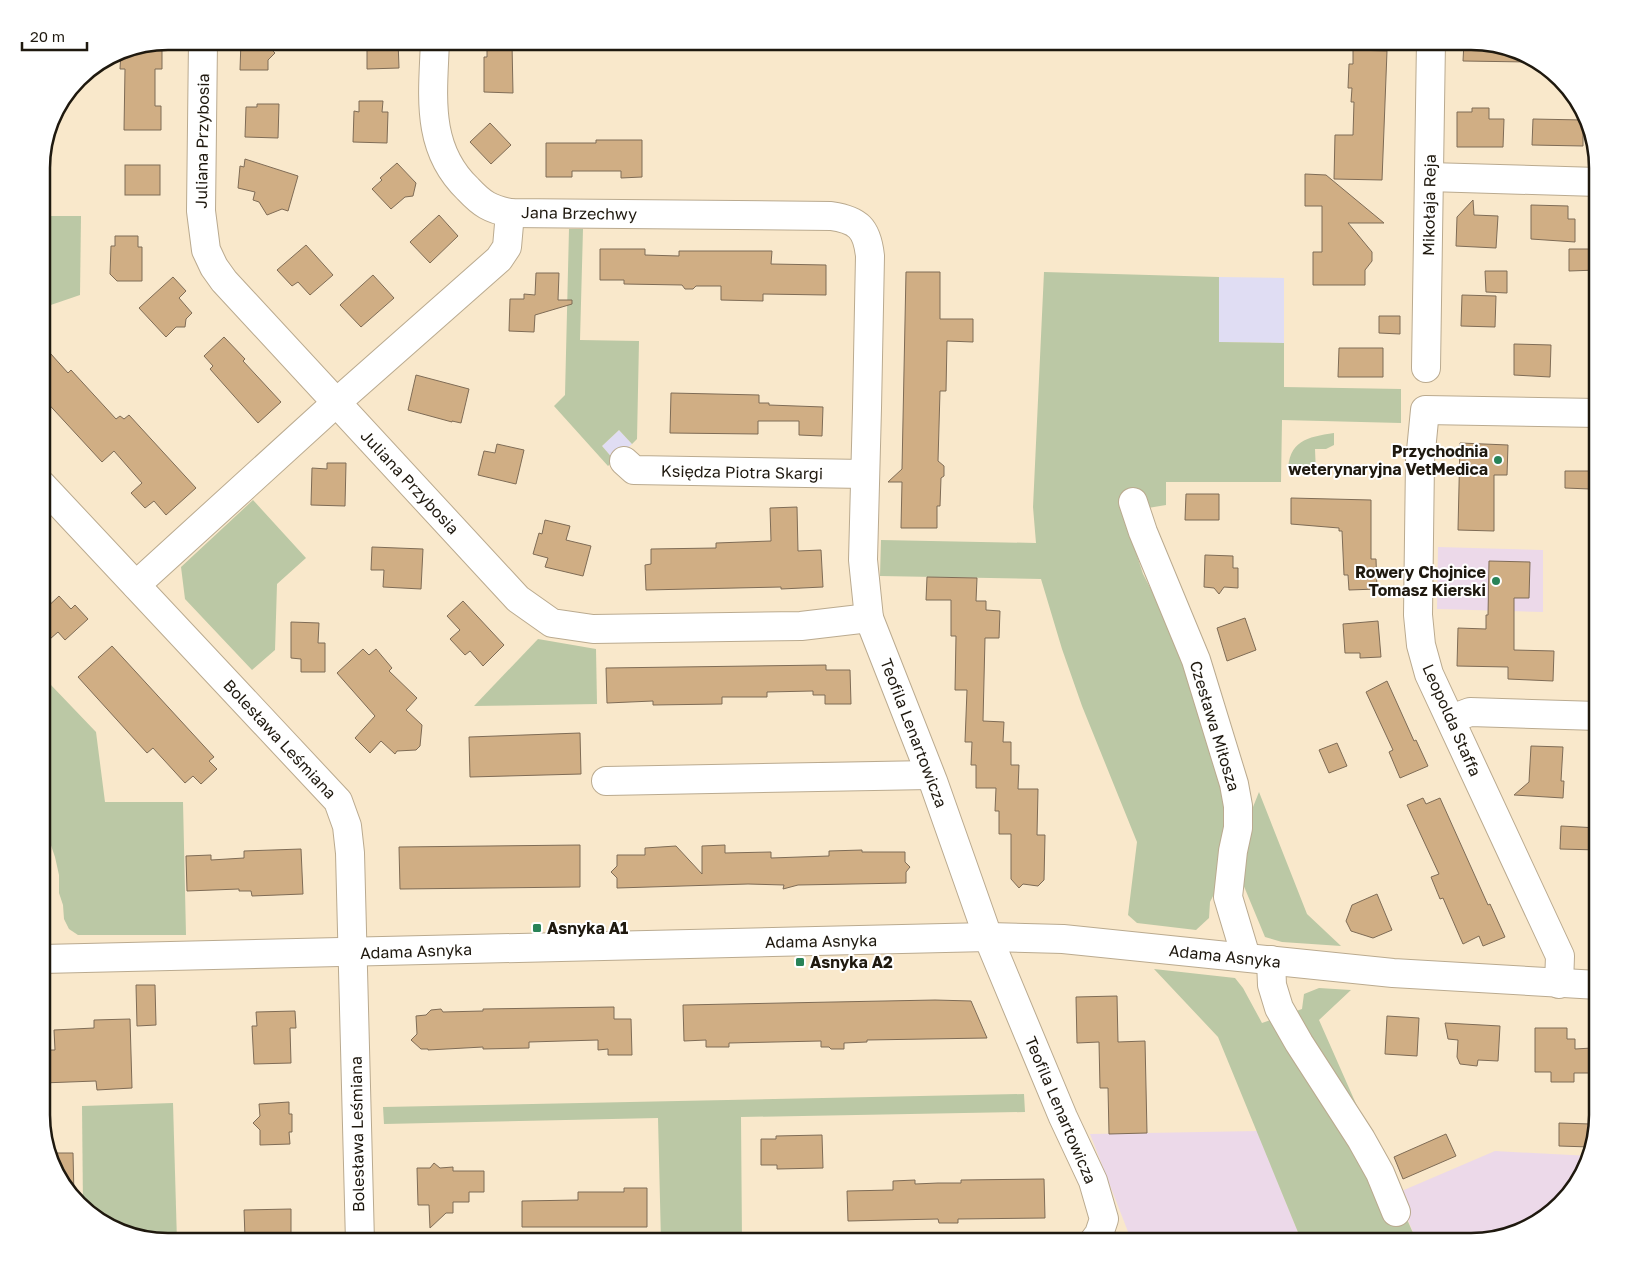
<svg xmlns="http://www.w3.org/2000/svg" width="1639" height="1283" font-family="'Golos Text',sans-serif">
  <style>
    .commercial { fill: #ecd9e9 }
    .industrial { fill: #e0ddf3 }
    .green { fill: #bbc8a5 }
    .building { fill: #d0ae84; stroke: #7f6c56 }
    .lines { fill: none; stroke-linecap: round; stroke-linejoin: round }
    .minor-casing { stroke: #baaa8f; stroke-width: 30 }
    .minor { stroke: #fff; stroke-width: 28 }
    .poi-dot { fill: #298358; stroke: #fff; stroke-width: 2 }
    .labels { text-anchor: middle; stroke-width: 4; stroke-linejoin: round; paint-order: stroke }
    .street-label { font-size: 16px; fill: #1f190f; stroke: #fff }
    .poi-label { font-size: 16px; font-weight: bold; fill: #1f190f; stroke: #fff; text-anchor: end }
    .rim { fill: none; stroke: #1f190f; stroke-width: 2.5 }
  </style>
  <rect width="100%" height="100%" fill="#f9e8cb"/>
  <!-- commercial -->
  <g class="commercial">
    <polygon points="1438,547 1543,550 1543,612 1437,609"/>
    <polygon points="1257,1131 1302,1242 1132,1242 1090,1134"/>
    <polygon points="1495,1151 1590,1156 1588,1163 1566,1198 1527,1229 1471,1242 1417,1242 1397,1193"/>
  </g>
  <!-- industrial -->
  <g class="industrial">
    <polygon points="1219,277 1284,278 1284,343 1219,342"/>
    <polygon points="619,430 632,444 614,460 602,446"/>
  </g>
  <!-- green -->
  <g class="green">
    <polygon points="42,216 81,216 80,295 42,308"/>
    <polygon points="569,229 583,229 580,340 639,341 637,439 632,444 619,430 602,446 614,460 608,466 554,406 565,395"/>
    <polygon points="1044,272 1219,277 1219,342 1284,343 1284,387 1401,389 1401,423 1282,420 1281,482 1166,482 1166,505 1148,508 1129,531 1143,574 1172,630 1222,785 1228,828 1215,892 1210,902 1209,918 1196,930 1137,923 1128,915 1137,842 1082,706 1062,649 1041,579 880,576 881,540 1036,543 1033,507"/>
    <path d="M1334 433V445L1326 449H1315L1316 473H1288C1288 441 1307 437 1334 433Z"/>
    <polygon points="253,500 306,558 277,584 275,650 252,670 185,599 181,567"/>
    <polygon points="538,639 596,649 597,704 474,706"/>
    <polygon points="50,684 96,732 105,802 183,802 186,935 78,935 69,929 64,919 63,905 59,893 59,875 55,857 44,825 42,821 42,692"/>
    <polygon points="1259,792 1307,914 1341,946 1282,942 1265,937 1243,884 1253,807"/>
    <polygon points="1154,969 1235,978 1243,988 1262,1023 1302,1009 1304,994 1319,988 1351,990 1319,1020 1417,1242 1302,1242 1218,1037"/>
    <polygon points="1024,1094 1025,1112 741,1117 742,1242 661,1242 658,1118 384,1124 383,1107"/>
    <polygon points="173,1103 177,1242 127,1235 83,1208 82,1106"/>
  </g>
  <!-- building -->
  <g class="building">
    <polygon points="241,41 269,41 268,46 275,53 268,60 268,70 240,70"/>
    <polygon points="367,41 398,41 399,68 367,69"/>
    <polygon points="162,42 162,69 155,69 155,106 161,106 161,130 124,130 125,69 120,69 121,51"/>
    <polygon points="1464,42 1474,42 1519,51 1529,57 1528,62 1463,61"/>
    <polygon points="487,44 512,44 513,93 484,92 484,57 487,57"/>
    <polygon points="1353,50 1387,51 1382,180 1334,179 1335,135 1353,135 1354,102 1351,102 1352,88 1348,88 1349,64 1353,64"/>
    <polygon points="359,101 383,101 382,112 388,112 387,143 353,142 354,111 359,112"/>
    <polygon points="257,104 279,104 278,138 245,137 246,107 257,107"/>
    <polygon points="1472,108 1489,108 1489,119 1504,119 1503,147 1457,147 1457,112 1472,112"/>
    <polygon points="1533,119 1583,120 1583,146 1532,145"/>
    <polygon points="490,123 511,145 491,164 470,142"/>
    <polygon points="596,140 642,140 642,177 621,178 621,171 572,171 572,177 546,177 546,143 596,143"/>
    <polygon points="245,159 298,176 288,211 282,209 267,215 259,202 253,200 255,192 238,188 240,166 244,167"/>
    <polygon points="397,163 416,183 413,196 405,197 391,209 372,189 382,180 380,178"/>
    <rect x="125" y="165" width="35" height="30"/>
    <polygon points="1305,174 1326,175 1384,223 1348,223 1372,252 1372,261 1365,270 1365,285 1313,285 1313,252 1322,252 1322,206 1305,206"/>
    <polygon points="1473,200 1474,215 1498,216 1496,248 1456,246 1457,217"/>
    <polygon points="1531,205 1568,206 1568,219 1575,219 1575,242 1531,239"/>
    <polygon points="439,215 458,236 430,263 410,242"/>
    <polygon points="115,236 138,236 138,247 142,247 142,281 117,281 110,274 111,246 115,246"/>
    <polygon points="306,245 333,275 310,295 298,282 292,286 277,270"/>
    <polygon points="600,249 645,249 645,255 679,256 679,251 772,251 771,264 826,265 826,295 763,294 763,301 721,300 721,286 696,286 693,289 685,289 682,285 624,284 624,280 600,280"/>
    <polygon points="1569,249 1598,249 1598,270 1569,271"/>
    <polygon points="1485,271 1507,271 1507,293 1486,292"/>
    <polygon points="906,272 940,272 940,319 973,319 973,342 947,341 946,391 940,391 938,461 944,466 944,476 941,478 940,506 937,506 937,528 901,528 902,482 888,482 902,469"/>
    <polygon points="536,273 559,273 558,300 572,300 572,304 535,315 534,332 509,331 510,299 524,299 524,294 535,295"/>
    <polygon points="373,275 394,298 361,327 340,305"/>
    <polygon points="173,277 186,291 179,298 192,313 186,319 185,327 176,327 166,337 139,308"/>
    <polygon points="1462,295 1496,296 1495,327 1461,326"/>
    <polygon points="1379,316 1400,316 1400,334 1379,333"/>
    <polygon points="224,337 245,359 243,361 281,402 258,423 210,369 213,366 204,356"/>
    <polygon points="42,344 68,373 71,370 116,419 120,416 124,419 129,415 196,488 166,515 154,501 145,508 131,493 142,483 114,451 102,462 42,397"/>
    <polygon points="1514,344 1551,345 1550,377 1514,375"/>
    <polygon points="1339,348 1383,348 1383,377 1338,377"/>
    <polygon points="416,375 469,389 461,423 452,421 452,422 408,410"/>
    <polygon points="671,393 759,395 759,403 769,403 769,405 823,407 822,436 799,435 799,421 758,421 758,434 670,433"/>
    <polygon points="1460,443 1508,445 1507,475 1494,475 1494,531 1458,530"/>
    <polygon points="497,444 524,450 516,484 478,475 484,451 495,453"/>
    <polygon points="327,463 346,463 345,506 311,505 312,468 327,469"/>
    <polygon points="1565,471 1590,471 1590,489 1565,488"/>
    <polygon points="1186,494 1219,494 1219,520 1185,520"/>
    <polygon points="1291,498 1371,500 1371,559 1376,559 1377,589 1349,590 1348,575 1344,575 1342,531 1339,531 1339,528 1291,524"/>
    <polygon points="797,507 798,551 821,550 823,587 781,589 781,587 646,590 645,565 651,564 651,549 716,548 716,543 771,541 770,508"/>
    <polygon points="545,520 570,526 566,540 591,546 583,576 545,567 548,558 533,554 539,533 542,534"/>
    <polygon points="372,547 423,549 421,589 383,587 384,570 371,570"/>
    <polygon points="1205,555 1233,556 1233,568 1238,568 1238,588 1224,587 1219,594 1214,588 1204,587"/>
    <polygon points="1489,561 1530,562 1529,598 1514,598 1514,650 1554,651 1553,681 1508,679 1508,667 1457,666 1458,628 1486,629 1486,615 1488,615"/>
    <polygon points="927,577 977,578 976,601 986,601 986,610 1000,611 999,638 985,638 983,721 1004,722 1003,742 1011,742 1011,765 1019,765 1018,789 1038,789 1037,835 1045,835 1044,880 1038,886 1023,884 1019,888 1011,879 1011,834 999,834 999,811 995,811 996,788 976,788 976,765 971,765 972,742 965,742 967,690 955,690 956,636 951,636 951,600 926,600"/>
    <polygon points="59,596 71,609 75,605 88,619 65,640 58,632 50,639 42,630 42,612"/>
    <polygon points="463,601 504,645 483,666 470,651 465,655 450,639 460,630 447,616"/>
    <polygon points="1245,618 1256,650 1227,661 1217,628"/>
    <polygon points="1378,621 1381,657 1360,658 1360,653 1345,653 1343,624"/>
    <polygon points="291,622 319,623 318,643 325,643 325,672 301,672 301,659 291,658"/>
    <polygon points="112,646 214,757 209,761 217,769 201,784 193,776 185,783 153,748 147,753 78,677"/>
    <polygon points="363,649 369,655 376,649 392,668 389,671 417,698 406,710 422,725 420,746 416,750 397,751 395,754 381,741 370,753 355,738 375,716 337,673"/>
    <polygon points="826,665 826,670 850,670 851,704 825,704 825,695 813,695 813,691 767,692 767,697 722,697 722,704 653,705 653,701 607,703 606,668"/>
    <polygon points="1387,681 1414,741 1416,740 1428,766 1400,778 1389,752 1393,750 1366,692"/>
    <polygon points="580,733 581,774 470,777 469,737"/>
    <polygon points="1337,743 1347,766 1329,773 1319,750"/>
    <polygon points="1531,746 1563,747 1561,781 1564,781 1563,798 1514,795 1529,782"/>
    <polygon points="1423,798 1426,804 1440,798 1488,905 1490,904 1505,937 1483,946 1479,936 1463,944 1443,898 1440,899 1431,877 1439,874 1407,805"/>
    <polygon points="1561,826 1598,828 1598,850 1560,849"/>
    <polygon points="580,845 580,887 400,889 399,847"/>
    <polygon points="725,845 725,853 771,852 771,858 829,856 829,851 862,850 862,852 905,852 905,862 910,867 906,872 906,883 798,885 783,889 784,885 748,884 617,888 617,878 611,872 617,866 617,855 645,855 645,848 676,846 702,874 702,846"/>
    <polygon points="301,849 303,894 252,896 251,891 239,891 239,889 187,891 186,856 211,855 211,860 244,858 244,851"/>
    <polygon points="1377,894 1392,930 1373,938 1351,931 1346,921 1352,905"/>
    <polygon points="136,985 155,985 156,1025 137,1026"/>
    <polygon points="1117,996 1118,1042 1145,1041 1147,1133 1109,1134 1108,1088 1100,1088 1099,1042 1077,1043 1076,997"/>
    <polygon points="935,1000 971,1001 987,1038 867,1040 867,1042 844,1043 844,1049 831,1049 829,1047 821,1047 821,1041 729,1043 729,1047 706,1047 706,1040 684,1041 683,1005"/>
    <polygon points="614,1007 614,1019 631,1019 632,1055 608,1055 608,1049 598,1050 598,1040 529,1042 529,1048 483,1049 483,1047 428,1050 428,1049 421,1049 411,1040 417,1034 416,1016 426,1015 431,1010 441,1009 443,1012 483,1011 483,1009"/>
    <polygon points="295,1011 296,1028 290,1028 291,1063 254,1064 252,1026 257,1026 256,1012"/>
    <polygon points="1387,1016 1419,1018 1417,1056 1385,1054"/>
    <polygon points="130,1019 132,1088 97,1090 96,1081 42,1083 42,1053 45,1053 45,1050 55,1050 54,1030 94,1028 94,1020"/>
    <polygon points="1445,1023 1500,1026 1498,1061 1478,1060 1477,1066 1460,1064 1457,1057 1458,1040 1448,1039"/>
    <polygon points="1535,1028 1567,1028 1567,1039 1575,1039 1575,1049 1592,1048 1592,1073 1574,1073 1574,1082 1551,1082 1551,1072 1535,1072"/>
    <polygon points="289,1102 289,1114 292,1114 292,1132 289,1132 290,1144 260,1145 260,1130 253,1123 260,1116 259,1104"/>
    <polygon points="1559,1123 1591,1124 1590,1147 1559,1146"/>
    <polygon points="1446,1134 1456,1156 1403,1179 1394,1157"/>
    <polygon points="822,1135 823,1168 777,1169 777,1165 761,1165 761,1139 776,1139 776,1136"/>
    <polygon points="50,1153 73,1153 74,1197 54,1171"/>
    <polygon points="434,1163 440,1168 453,1167 453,1171 484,1171 484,1192 469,1192 469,1202 453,1202 453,1213 446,1213 430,1228 429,1205 418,1205 417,1168 430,1168"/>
    <polygon points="1044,1179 1045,1218 958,1219 958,1223 939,1223 938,1219 848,1221 847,1191 893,1190 893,1181 915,1180 915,1184 938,1183 961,1183 961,1180"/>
    <polygon points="624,1188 647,1188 647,1227 522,1227 522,1201 578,1200 578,1192 624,1192"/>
    <polygon points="291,1209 291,1236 245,1237 244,1210"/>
  </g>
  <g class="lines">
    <defs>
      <g id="minor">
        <polyline points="203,41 201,211 206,250 214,267 224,281 518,599 552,623 593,629 801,626 869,618"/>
        <path d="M435 41C433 95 425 148 468 189 482 204 490 209 510 213L831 216C858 220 867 228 870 256L867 408 863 560 869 618 933 781 988 937 1063 1117 1093 1181 1104 1219 1099 1234 1093 1242"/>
        <polyline points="1429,177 1598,182"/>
        <polyline points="1426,368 1431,41"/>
        <polyline points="624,461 634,470 864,474"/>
        <polyline points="42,485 338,801 347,826 350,853 360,1242"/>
        <polyline points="1133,502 1143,532 1196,660 1234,784 1238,806 1238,828 1233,851 1228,897 1246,957"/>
        <polyline points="136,585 337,402 499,259 507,247 510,213"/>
        <polyline points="1451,719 1470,712 1598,716"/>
        <polyline points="606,781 930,775"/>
        <polyline points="42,959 988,937 1063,939 1393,973 1598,985"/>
        <polyline points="1271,960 1272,985 1279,1008 1299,1043 1361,1139 1380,1173 1396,1212"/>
        <polyline points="1559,984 1560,956 1429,674 1421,645 1418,615 1420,461 1425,410 1598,413"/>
      </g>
    </defs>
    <!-- minor casing -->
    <use href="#minor" class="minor-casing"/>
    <!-- minor -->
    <use href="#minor" class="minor"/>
  </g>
  <!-- markers -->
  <g class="poi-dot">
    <circle cx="1498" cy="460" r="5"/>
    <circle cx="1496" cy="581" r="5"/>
    <rect x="532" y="923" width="10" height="10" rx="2.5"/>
    <rect x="795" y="957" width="10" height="10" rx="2.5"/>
  </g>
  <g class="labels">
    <!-- street labels -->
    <g class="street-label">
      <text transform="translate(202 141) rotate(-89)" y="6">Juliana Przybosia</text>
      <text transform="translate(1429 205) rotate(-89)" y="6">Mikołaja Reja</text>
      <text transform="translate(579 213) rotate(1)" y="6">Jana Brzechwy</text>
      <text transform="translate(742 472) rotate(1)" y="6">Księdza Piotra Skargi</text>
      <text transform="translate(410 482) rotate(47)" y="6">Juliana Przybosia</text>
      <text transform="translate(1452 720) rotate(66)" y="6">Leopolda Staffa</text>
      <text transform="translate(1215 726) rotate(73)" y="6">Czesława Miłosza</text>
      <text transform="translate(914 733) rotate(69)" y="6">Teofila Lenartowicza</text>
      <text transform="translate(280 739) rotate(47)" y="6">Bolesława Leśmiana</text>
      <text transform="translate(821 941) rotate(-1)" y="6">Adama Asnyka</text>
      <text transform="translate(416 951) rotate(-2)" y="6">Adama Asnyka</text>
      <text transform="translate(1225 956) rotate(6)" y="6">Adama Asnyka</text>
      <text transform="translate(1061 1110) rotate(67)" y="6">Teofila Lenartowicza</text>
      <text transform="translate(357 1134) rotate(-91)" y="6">Bolesława Leśmiana</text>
    </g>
    <!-- poi labels -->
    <g class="poi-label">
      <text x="1488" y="457">Przychodnia<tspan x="1488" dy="18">weterynaryjna VetMedica</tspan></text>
      <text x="1486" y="578">Rowery Chojnice<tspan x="1486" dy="18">Tomasz Kierski</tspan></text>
      <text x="547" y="934" text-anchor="start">Asnyka A1</text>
      <text x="810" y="968" text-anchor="start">Asnyka A2</text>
    </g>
  </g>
  <!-- crop -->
  <path d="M0 0H1639V1283H0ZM168 50H1471A118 118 0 0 1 1589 168V1115A118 118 0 0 1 1471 1233H168A118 118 0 0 1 50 1115V168A118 118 0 0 1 168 50Z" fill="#fff" fill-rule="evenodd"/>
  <path class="rim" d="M168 50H1471A118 118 0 0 1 1589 168V1115A118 118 0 0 1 1471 1233H168A118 118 0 0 1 50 1115V168A118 118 0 0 1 168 50Z"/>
  <!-- scale -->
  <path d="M22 42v8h65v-8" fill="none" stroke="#1f190f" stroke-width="2.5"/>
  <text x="30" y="42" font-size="15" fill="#1f190f" stroke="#ffffff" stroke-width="4" paint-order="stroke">20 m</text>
</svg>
